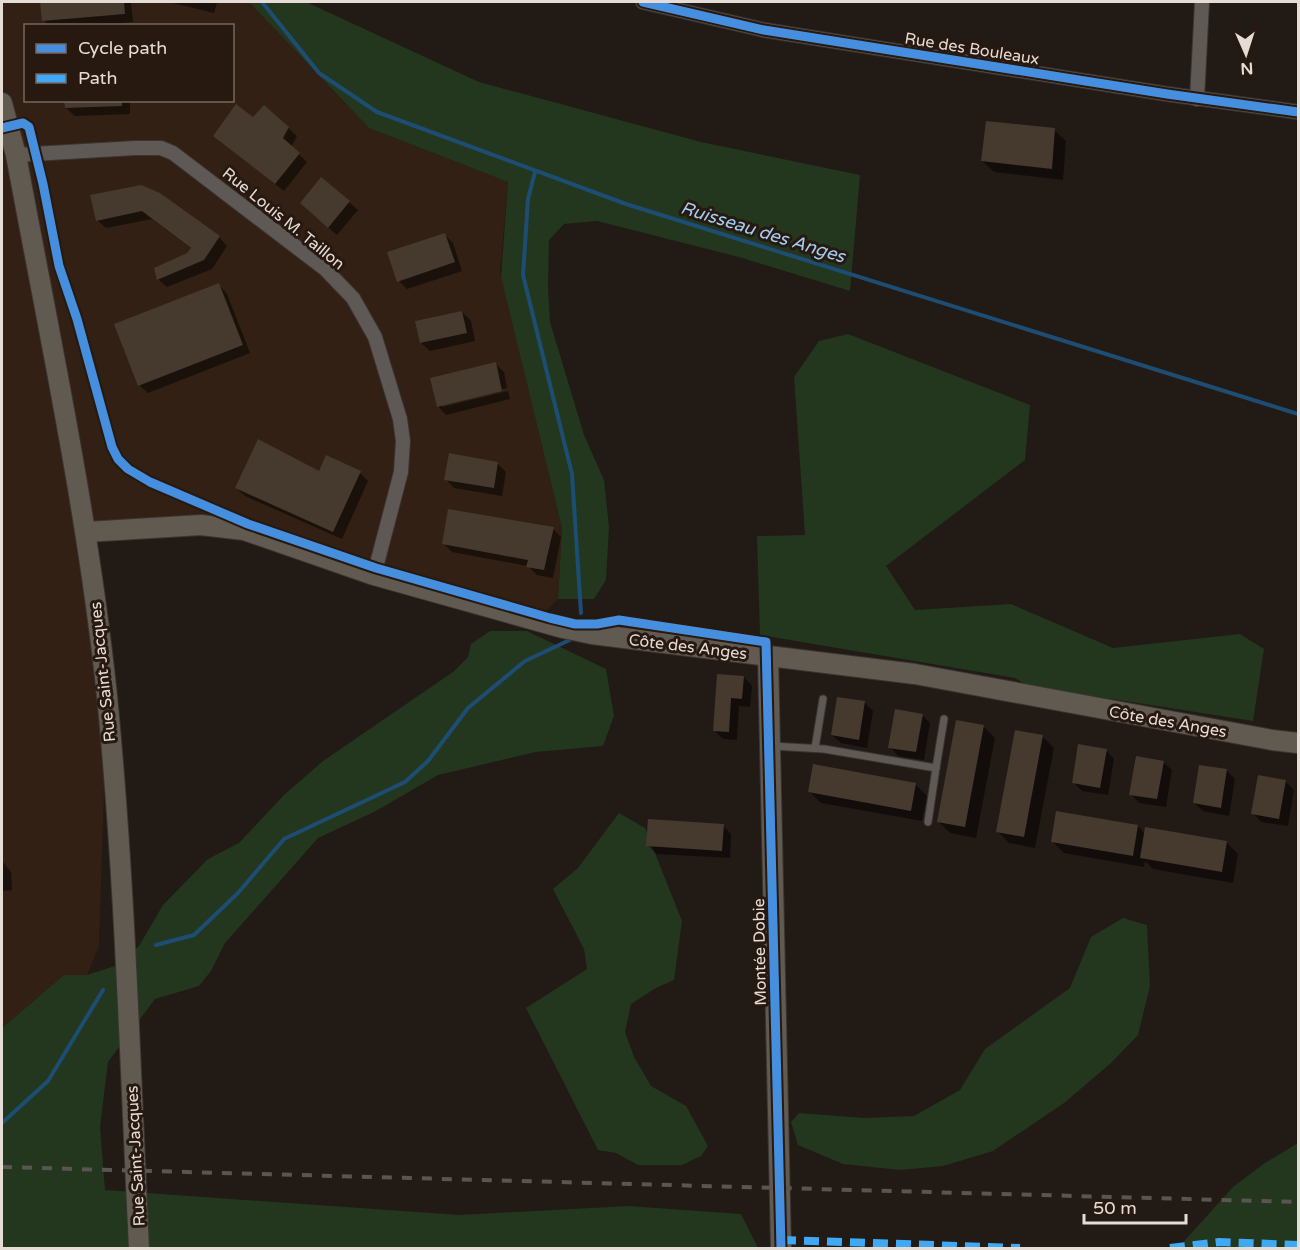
<svg xmlns="http://www.w3.org/2000/svg" width="1300" height="1250" font-family="'Varela Round',sans-serif">
  <style>
    .built { fill: #312013; fill-rule: evenodd }
    .green { fill: #22371e }
    .shadow { fill: #0007 }
    .lines { fill: none; stroke-linecap: round; stroke-linejoin: round }
    .stream { stroke: #1e4d73; stroke-width: 4 }
    .building { fill: #46392e }
    .lane-casing { stroke: #3a3531; stroke-width: 9 }
    .street-casing { stroke: #3a3531; stroke-width: 16 }
    .secondary-casing { stroke: #3a3531; stroke-width: 22 }
    .lane { stroke: #5f5955; stroke-width: 7 }
    .street { stroke: #5f5955; stroke-width: 14 }
    .secondary { stroke: #615a51; stroke-width: 20 }
    .rail { stroke: #5a5550; stroke-width: 4; stroke-dasharray: 10 10; stroke-linecap: butt }
    .quiet { stroke: #3fa9f5; stroke-width: 8; stroke-dasharray: 15 8; stroke-linecap: butt }
    .cycleway-casing { stroke: #271910; stroke-width: 13 }
    .cycleway { stroke: #468fdf; stroke-width: 9 }
    .labels { text-anchor: middle; stroke-width: 6; stroke-linejoin: round; paint-order: stroke }
    .street-label { font-size: 16px; fill: #e5dcd5; stroke: #271910 }
    .water-label { font-size: 18px; font-style: italic; fill: #a2cdf4; stroke: #271910 }
  </style>
  <rect width="100%" height="100%" fill="#221a15"/>
  <!-- built -->
  <path class="built" d="M2 2H249L369 128 508 182 500 272 562 528 558 599 535 622 244 530 87 532 107 696 99 946 87 975H64L2 1028V156L15 155 2 100ZM26 26H232V100H26Z"/>
  <!-- green -->
  <g class="green">
    <polygon points="249,2 306,2 479,82 701,142 860,175 850,291 739,257 597,221 564,224 549,240 548,287 550,322 584,435 604,480 609,527 606,580 594,599 558,599 562,528 501,277 508,182 369,128"/>
    <polygon points="848,334 1030,405 1025,460 886,566 915,610 1011,604 1113,648 1240,634 1264,649 1253,721 1029,686 1015,678 760,635 757,536 805,535 794,377 819,341"/>
    <polygon points="490,631 527,631 606,669 614,716 603,746 536,752 438,775 376,811 318,838 225,943 211,971 199,986 155,999 108,1062 100,1127 105,1190 459,1215 628,1206 741,1214 758,1248 2,1248 2,1028 64,975 87,975 121,964 139,946 163,905 208,859 239,843 284,795 323,761 453,672 468,657 471,644"/>
    <polygon points="619,813 645,828 682,921 674,980 656,988 631,1004 625,1032 634,1057 651,1086 686,1106 708,1146 701,1156 682,1165 638,1165 616,1153 598,1150 526,1008 587,969 584,949 553,889 578,868"/>
    <polygon points="1123,918 1147,925 1150,986 1138,1035 1111,1063 1064,1103 993,1151 943,1166 900,1170 843,1164 798,1145 791,1122 799,1113 864,1118 914,1116 960,1090 985,1049 1070,988 1091,937"/>
    <polygon points="1298,1143 1298,1248 1178,1248 1233,1187 1265,1163"/>
  </g>
  <!-- shadow -->
  <g class="shadow">
    <polygon points="42,2 131,2 133,22 89,26 49,26 44,20"/>
    <polygon points="169,2 217,2 214,13"/>
    <polygon points="66,100 130,100 130,114 75,116 66,108"/>
    <polygon points="254,119 288,128 297,136 291,147 307,162 284,191 224,144"/>
    <polygon points="1054,130 1066,141 1063,180 994,172 982,161"/>
    <polygon points="141,187 219,237 227,246 212,269 167,287 158,279 192,249 152,219 106,228 97,220"/>
    <polygon points="349,202 358,210 337,235 310,212"/>
    <polygon points="444,234 453,243 462,271 407,289 399,281"/>
    <polygon points="219,285 227,294 250,353 148,393 139,385"/>
    <polygon points="462,312 471,321 475,341 430,351 421,343"/>
    <polygon points="495,363 504,372 507,388 442,404 442,407 508,391 510,399 446,415 438,406"/>
    <polygon points="497,463 506,472 502,496 454,488 446,479"/>
    <polygon points="319,473 360,473 368,481 342,539 245,496 236,488"/>
    <polygon points="553,529 561,537 553,578 537,575 528,566 452,552 444,544"/>
    <polygon points="719,675 744,677 752,686 750,707 739,706 737,740 723,739 714,730"/>
    <polygon points="865,703 873,711 867,748 841,743 832,735"/>
    <polygon points="922,715 930,723 924,760 898,756 890,747"/>
    <polygon points="983,726 995,738 976,838 950,833 939,822"/>
    <polygon points="1042,736 1054,748 1035,848 1009,843 998,832"/>
    <polygon points="1106,750 1114,759 1108,795 1082,791 1074,783"/>
    <polygon points="1163,762 1172,770 1166,807 1139,803 1131,794"/>
    <polygon points="1227,771 1235,779 1229,816 1203,811 1194,803"/>
    <polygon points="1285,781 1294,790 1288,826 1261,822 1253,813"/>
    <polygon points="915,784 927,796 922,821 821,803 810,792"/>
    <polygon points="1057,813 1138,826 1145,834 1227,843 1238,854 1233,883 1153,869 1145,861 1144,867 1064,853 1052,841"/>
    <polygon points="723,826 731,834 730,858 656,854 648,845"/>
    <polygon points="2,861 11,872 12,890 2,891"/>
  </g>
  <g class="lines">
    <!-- stream -->
    <g class="stream">
      <polyline points="262,2 319,73 377,112 626,204 1298,414"/>
      <polyline points="535,172 528,199 523,275 572,474 581,613"/>
      <polyline points="156,945 194,935 238,893 284,839 405,782 428,761 468,708 525,661 574,638"/>
      <polyline points="2,1123 48,1081 103,990"/>
    </g>
  </g>
  <!-- building -->
  <g class="building">
    <polygon points="40,2 124,2 125,14 42,21"/>
    <polygon points="64,100 122,100 122,106 65,108"/>
    <polygon points="236,104 253,117 264,105 289,127 283,138 300,153 275,184 213,136"/>
    <polygon points="986,121 1055,128 1052,169 981,161"/>
    <polygon points="321,177 350,201 328,228 300,203"/>
    <polygon points="141,185 160,193 220,236 204,260 157,280 154,268 187,253 191,248 142,211 96,221 90,195"/>
    <polygon points="445,233 455,262 397,282 387,252"/>
    <polygon points="219,283 243,345 138,386 114,324"/>
    <polygon points="462,311 467,333 420,343 415,321"/>
    <polygon points="496,362 502,391 437,407 430,378"/>
    <polygon points="258,439 319,471 326,455 361,471 333,532 235,488"/>
    <polygon points="449,453 498,462 494,488 444,480"/>
    <polygon points="448,509 554,527 544,570 526,567 528,560 442,544"/>
    <polygon points="717,674 744,676 742,699 731,698 729,732 713,731"/>
    <polygon points="837,697 865,701 859,740 831,735"/>
    <polygon points="895,709 923,714 916,752 888,748"/>
    <polygon points="956,720 984,725 965,827 937,822"/>
    <polygon points="1015,730 1043,735 1024,837 996,832"/>
    <polygon points="1078,744 1107,749 1100,788 1072,783"/>
    <polygon points="1136,756 1164,761 1157,799 1129,795"/>
    <polygon points="813,764 916,783 911,811 808,792"/>
    <polygon points="1199,765 1227,769 1221,808 1193,803"/>
    <polygon points="1258,775 1286,780 1279,819 1251,814"/>
    <polygon points="1056,811 1138,825 1133,856 1051,842"/>
    <polygon points="648,819 724,824 722,851 646,846"/>
    <polygon points="1145,827 1227,841 1222,872 1140,858"/>
  </g>
  <g class="lines">
    <defs>
      <g id="lane">
        <polyline points="772,746 824,749 936,768 928,822"/>
        <polyline points="815,748 823,699"/>
        <polyline points="936,768 944,719"/>
      </g>
      <g id="street">
        <polyline points="643,2 764,30 1167,94 1298,112"/>
        <polyline points="1197,99 1202,2"/>
        <polyline points="16,155 135,148 161,148 173,153 325,269 353,298 375,337 400,419 403,441 401,472 374,575"/>
      </g>
      <g id="secondary">
        <path d="M2 103 16 155C49 334 88 514 107 696 125 879 130 1064 139 1248"/>
        <polyline points="86,532 201,525 244,530 374,575 563,628 592,634 915,674 1272,740 1298,743"/>
        <polyline points="768,655 781,1248"/>
      </g>
    </defs>
    <!-- lane casing -->
    <use href="#lane" class="lane-casing"/>
    <!-- street casing -->
    <use href="#street" class="street-casing"/>
    <!-- secondary casing -->
    <use href="#secondary" class="secondary-casing"/>
    <!-- lane -->
    <use href="#lane" class="lane"/>
    <!-- street -->
    <use href="#street" class="street"/>
    <!-- secondary -->
    <use href="#secondary" class="secondary"/>
    <!-- rail -->
    <polyline class="rail" points="2,1167 1298,1202"/>
    <!-- quiet -->
    <g class="quiet">
      <polyline points="781,1240 1020,1248"/>
      <polyline points="1170,1248 1219,1242 1298,1245"/>
    </g>
    <defs>
      <g id="cycleway">
        <polyline points="643,2 764,30 1167,94 1298,112"/>
        <polyline points="2,128 23,123 29,127 43,184 59,266 77,319 112,447 118,459 128,469 150,482 248,524 376,568 550,618 575,624 597,624 619,620 766,642 781,1248"/>
      </g>
    </defs>
    <!-- cycleway casing -->
    <use href="#cycleway" class="cycleway-casing"/>
    <!-- cycleway -->
    <use href="#cycleway" class="cycleway"/>
  </g>
  <g class="labels">
    <!-- street labels -->
    <g class="street-label">
      <text transform="translate(972 48) rotate(9)" y="6">Rue des Bouleaux</text>
      <text transform="translate(284 218) rotate(39)" y="6">Rue Louis M. Taillon</text>
      <text transform="translate(688 646) rotate(7)" y="6">Côte des Anges</text>
      <text transform="translate(102 672) rotate(-96)" y="6">Rue Saint-Jacques</text>
      <text transform="translate(1168 721) rotate(10)" y="6">Côte des Anges</text>
      <text transform="translate(759 952) rotate(-91)" y="6">Montée Dobie</text>
      <text transform="translate(135 1156) rotate(-93)" y="6">Rue Saint-Jacques</text>
    </g>
    <!-- water labels -->
    <g class="water-label">
      <text transform="translate(763 232) rotate(17)" y="6">Ruisseau des Anges</text>
    </g>
  </g>
  <!-- border -->
  <rect width="1300" height="1250" fill="none" stroke="#e5dcd5" stroke-width="6"/>
  <!-- legend -->
  <rect x="24" y="24" width="210" height="78" fill="#271910" stroke="#73675f" stroke-width="1.5"/>
  <rect x="36" y="44" width="30" height="9" fill="#468fdf" stroke="#73675f" stroke-width="1.5"/>
  <text x="78" y="54" font-size="18" fill="#e5dcd5">Cycle path</text>
  <rect x="36" y="74" width="30" height="9" fill="#3fa9f5" stroke="#73675f" stroke-width="1.5"/>
  <text x="78" y="84" font-size="18" fill="#e5dcd5">Path</text>
  <!-- north arrow -->
  <g transform="translate(1246 54) rotate(177)" stroke="#271910" stroke-width="4.5" paint-order="stroke">
  <path d="M0-4.5L10 22L0 15L-10 22Z" fill="#e5dcd5"/>
  <text y="-9" font-size="16" font-weight="bold" text-anchor="middle" fill="#e5dcd5">N</text>
  </g>
  <!-- scale -->
  <path d="M1084 1214v9h102v-9" fill="none" stroke="#e5dcd5" stroke-width="3"/>
  <text x="1093" y="1214" font-size="18" fill="#e5dcd5" stroke="#271910" stroke-width="4.5" paint-order="stroke">50 m</text>
</svg>
